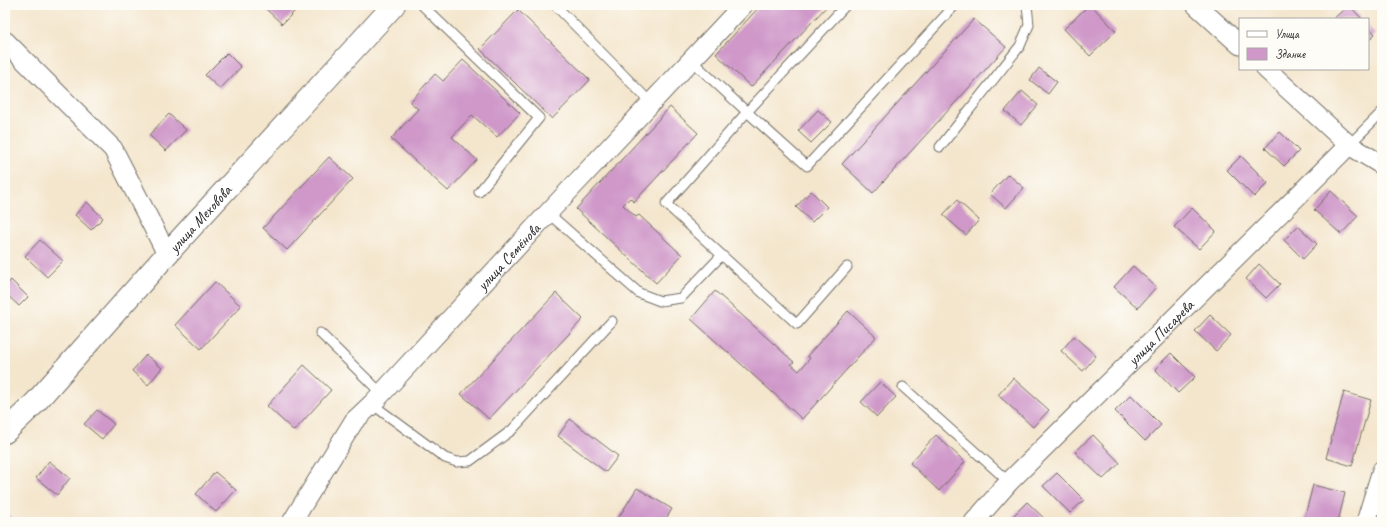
<svg xmlns="http://www.w3.org/2000/svg" width="1387" height="527" font-family="Caveat,sans-serif">
  <style>
    .building { fill: #cf98c9 }
    .lines { fill: none; stroke-linecap: round; stroke-linejoin: round }
    .service-casing { stroke: #716c64; stroke-width: 11 }
    .minor-casing { stroke: #716c64; stroke-width: 21 }
    .tertiary-casing { stroke: #716c64; stroke-width: 24 }
    .service { stroke: #fff; stroke-width: 9 }
    .minor { stroke: #fff; stroke-width: 19 }
    .tertiary { stroke: #fff; stroke-width: 22 }
    .labels { text-anchor: middle; stroke-width: 3; stroke-linejoin: round; paint-order: stroke }
    .street-label { font-size: 16px; fill: #2b2b2b; stroke: #fdfcf7 }
  </style>
  <rect width="100%" height="100%" fill="#fdfcf7"/>
  <filter id="ink" filterUnits="userSpaceOnUse"><feTurbulence type="fractalNoise" baseFrequency=".025" numOctaves="2"/><feDisplacementMap in="SourceGraphic" scale="8" xChannelSelector="R" yChannelSelector="G"/><feConvolveMatrix kernelMatrix="1 2 1 2 8 2 1 2 1" color-interpolation-filters="sRGB"/></filter>
  <filter id="wash" filterUnits="userSpaceOnUse"><feTurbulence type="fractalNoise" baseFrequency=".012" numOctaves="4" result="noise"/><feDisplacementMap in="SourceGraphic" scale="16" xChannelSelector="R" yChannelSelector="G"/><feGaussianBlur stdDeviation="0.9" result="paint"/><feColorMatrix in="noise" values="0 0 0 0 0 0 0 0 0 0 0 0 0 0 0 0 0 1.4 0 .05"/><feComposite in="paint" operator="in"/></filter>
  <g filter="url(#wash)">
    <rect width="100%" height="100%" fill="#f4e6cd"/>
    <g id="blocks">
      <!-- building -->
      <g class="building">
        <polygon points="270,5 301,5 282,24 266,9"/>
        <polygon points="761,5 828,5 751,87 716,54"/>
        <polygon points="1089,5 1091,5 1116,31 1090,56 1064,29"/>
        <polygon points="1349,5 1362,19 1333,19"/>
        <polygon points="518,10 590,80 552,119 480,49"/>
        <polygon points="974,19 1006,47 873,193 842,164"/>
        <polygon points="1368,26 1375,34 1368,41"/>
        <polygon points="227,53 241,67 220,89 205,75"/>
        <polygon points="463,60 520,113 497,137 472,115 452,137 477,160 448,191 391,139 418,109 410,102 435,74 443,81"/>
        <polygon points="1039,68 1057,82 1048,94 1030,80"/>
        <polygon points="1022,91 1038,105 1021,125 1005,111"/>
        <polygon points="670,107 698,133 634,202 630,198 623,205 636,217 639,215 682,255 656,283 576,209"/>
        <polygon points="818,110 832,122 811,143 798,131"/>
        <polygon points="169,114 186,130 166,151 149,135"/>
        <polygon points="1280,132 1299,151 1284,166 1265,148"/>
        <polygon points="1241,156 1268,183 1254,197 1227,170"/>
        <polygon points="329,157 353,179 287,250 263,228"/>
        <polygon points="1008,174 1024,188 1006,208 990,194"/>
        <polygon points="811,191 827,207 812,222 796,207"/>
        <polygon points="1331,191 1358,216 1341,234 1314,210"/>
        <polygon points="957,200 979,220 966,235 943,215"/>
        <polygon points="87,202 103,218 91,230 75,215"/>
        <polygon points="1192,208 1216,231 1199,249 1174,227"/>
        <polygon points="1298,226 1317,244 1303,259 1284,240"/>
        <polygon points="40,240 63,261 47,277 25,256"/>
        <polygon points="1259,264 1280,284 1266,298 1246,279"/>
        <polygon points="1133,266 1156,287 1138,308 1114,287"/>
        <polygon points="11,280 28,297 19,306 5,293 5,287"/>
        <polygon points="215,282 241,306 201,349 175,325"/>
        <polygon points="715,291 794,362 791,364 799,371 810,358 807,356 848,311 876,337 802,419 691,319"/>
        <polygon points="556,293 583,319 489,419 461,394"/>
        <polygon points="1210,315 1231,335 1216,351 1195,331"/>
        <polygon points="1074,336 1096,356 1083,371 1061,351"/>
        <polygon points="1171,353 1195,377 1178,393 1155,369"/>
        <polygon points="146,355 162,368 148,385 132,371"/>
        <polygon points="304,365 331,390 294,431 267,406"/>
        <polygon points="1013,378 1049,410 1033,427 998,395"/>
        <polygon points="880,382 896,397 877,417 861,402"/>
        <polygon points="1344,392 1371,400 1352,466 1326,458"/>
        <polygon points="1131,395 1161,425 1145,441 1115,411"/>
        <polygon points="97,410 114,424 102,439 84,424"/>
        <polygon points="570,419 618,456 606,472 558,436"/>
        <polygon points="936,435 965,462 939,491 910,463"/>
        <polygon points="1093,435 1120,463 1103,479 1075,452"/>
        <polygon points="49,461 70,478 57,495 36,478"/>
        <polygon points="215,472 236,490 216,512 196,494"/>
        <polygon points="1057,473 1084,500 1070,513 1043,486"/>
        <polygon points="1313,485 1345,493 1338,522 1311,522 1304,520"/>
        <polygon points="637,488 672,509 664,522 621,522 617,520"/>
        <polygon points="1027,502 1048,522 1017,522 1012,517"/>
        <polygon points="5,512 16,522 5,522"/>
      </g>
    </g>
  </g>
  <g filter="url(#ink)">
    <use href="#blocks" fill-opacity="0" stroke="#716c64" stroke-width="1"/>
    <g class="lines">
      <defs>
        <g id="service">
          <polyline points="422,5 539,118 479,192"/>
          <polyline points="555,5 651,103"/>
          <polyline points="846,5 747,112 666,204 797,324 847,267"/>
          <polyline points="691,60 747,112 807,166 955,5"/>
          <polyline points="1349,145 1382,112"/>
          <polyline points="940,147 1020,46 1029,25 1027,5"/>
          <polyline points="548,213 639,293 660,301 681,298 721,256"/>
          <polyline points="320,333 381,393"/>
          <polyline points="903,387 1009,482"/>
          <polyline points="372,404 445,458 457,462 470,461 512,430 612,321"/>
        </g>
        <g id="minor">
          <polyline points="1196,5 1240,45"/>
          <polyline points="5,41 113,149 167,254"/>
          <polyline points="1266,69 1349,145 1382,165"/>
          <path id="s1" d="M292 522 354 421 372 404 548 213 743 5"/>
          <path id="s2" d="M974 522 1009 482 1349 145"/>
          <polyline points="1366,522 1382,470"/>
        </g>
        <g id="tertiary">
          <path id="s3" d="M5 432 35 403 167 254 394 5"/>
        </g>
      </defs>
      <!-- service casing -->
      <use href="#service" class="service-casing"/>
      <!-- minor casing -->
      <use href="#minor" class="minor-casing"/>
      <!-- tertiary casing -->
      <use href="#tertiary" class="tertiary-casing"/>
      <!-- service -->
      <use href="#service" class="service"/>
      <!-- minor -->
      <use href="#minor" class="minor"/>
      <!-- tertiary -->
      <use href="#tertiary" class="tertiary"/>
    </g>
  </g>
  <g class="labels">
    <!-- street labels -->
    <g class="street-label">
      <text dy="6" stroke="none"><textPath href="#s3" startOffset="289">улица Меховова</textPath></text>
      <text dy="6" stroke="none"><textPath href="#s1" startOffset="344">улица Семёнова</textPath></text>
      <text dy="6" stroke="none"><textPath href="#s2" startOffset="266">улица Писарева</textPath></text>
    </g>
  </g>
  <!-- margin -->
  <rect width="1387" height="527" fill="none" stroke="#fdfcf7" stroke-width="20"/>
  <!-- legend -->
  <rect x="1239" y="18" width="130" height="52" fill="#fdfcf7" stroke="#a9a8a5"/>
  <rect x="1247" y="31" width="20" height="6" fill="#ffffff" stroke="#a9a8a5"/>
  <text x="1275" y="38" font-size="12" fill="#2b2b2b">Улица</text>
  <rect x="1247" y="48" width="20" height="12" fill="#cf98c9" stroke="#a9a8a5"/>
  <text x="1275" y="58" font-size="12" fill="#2b2b2b">Здание</text>
</svg>
